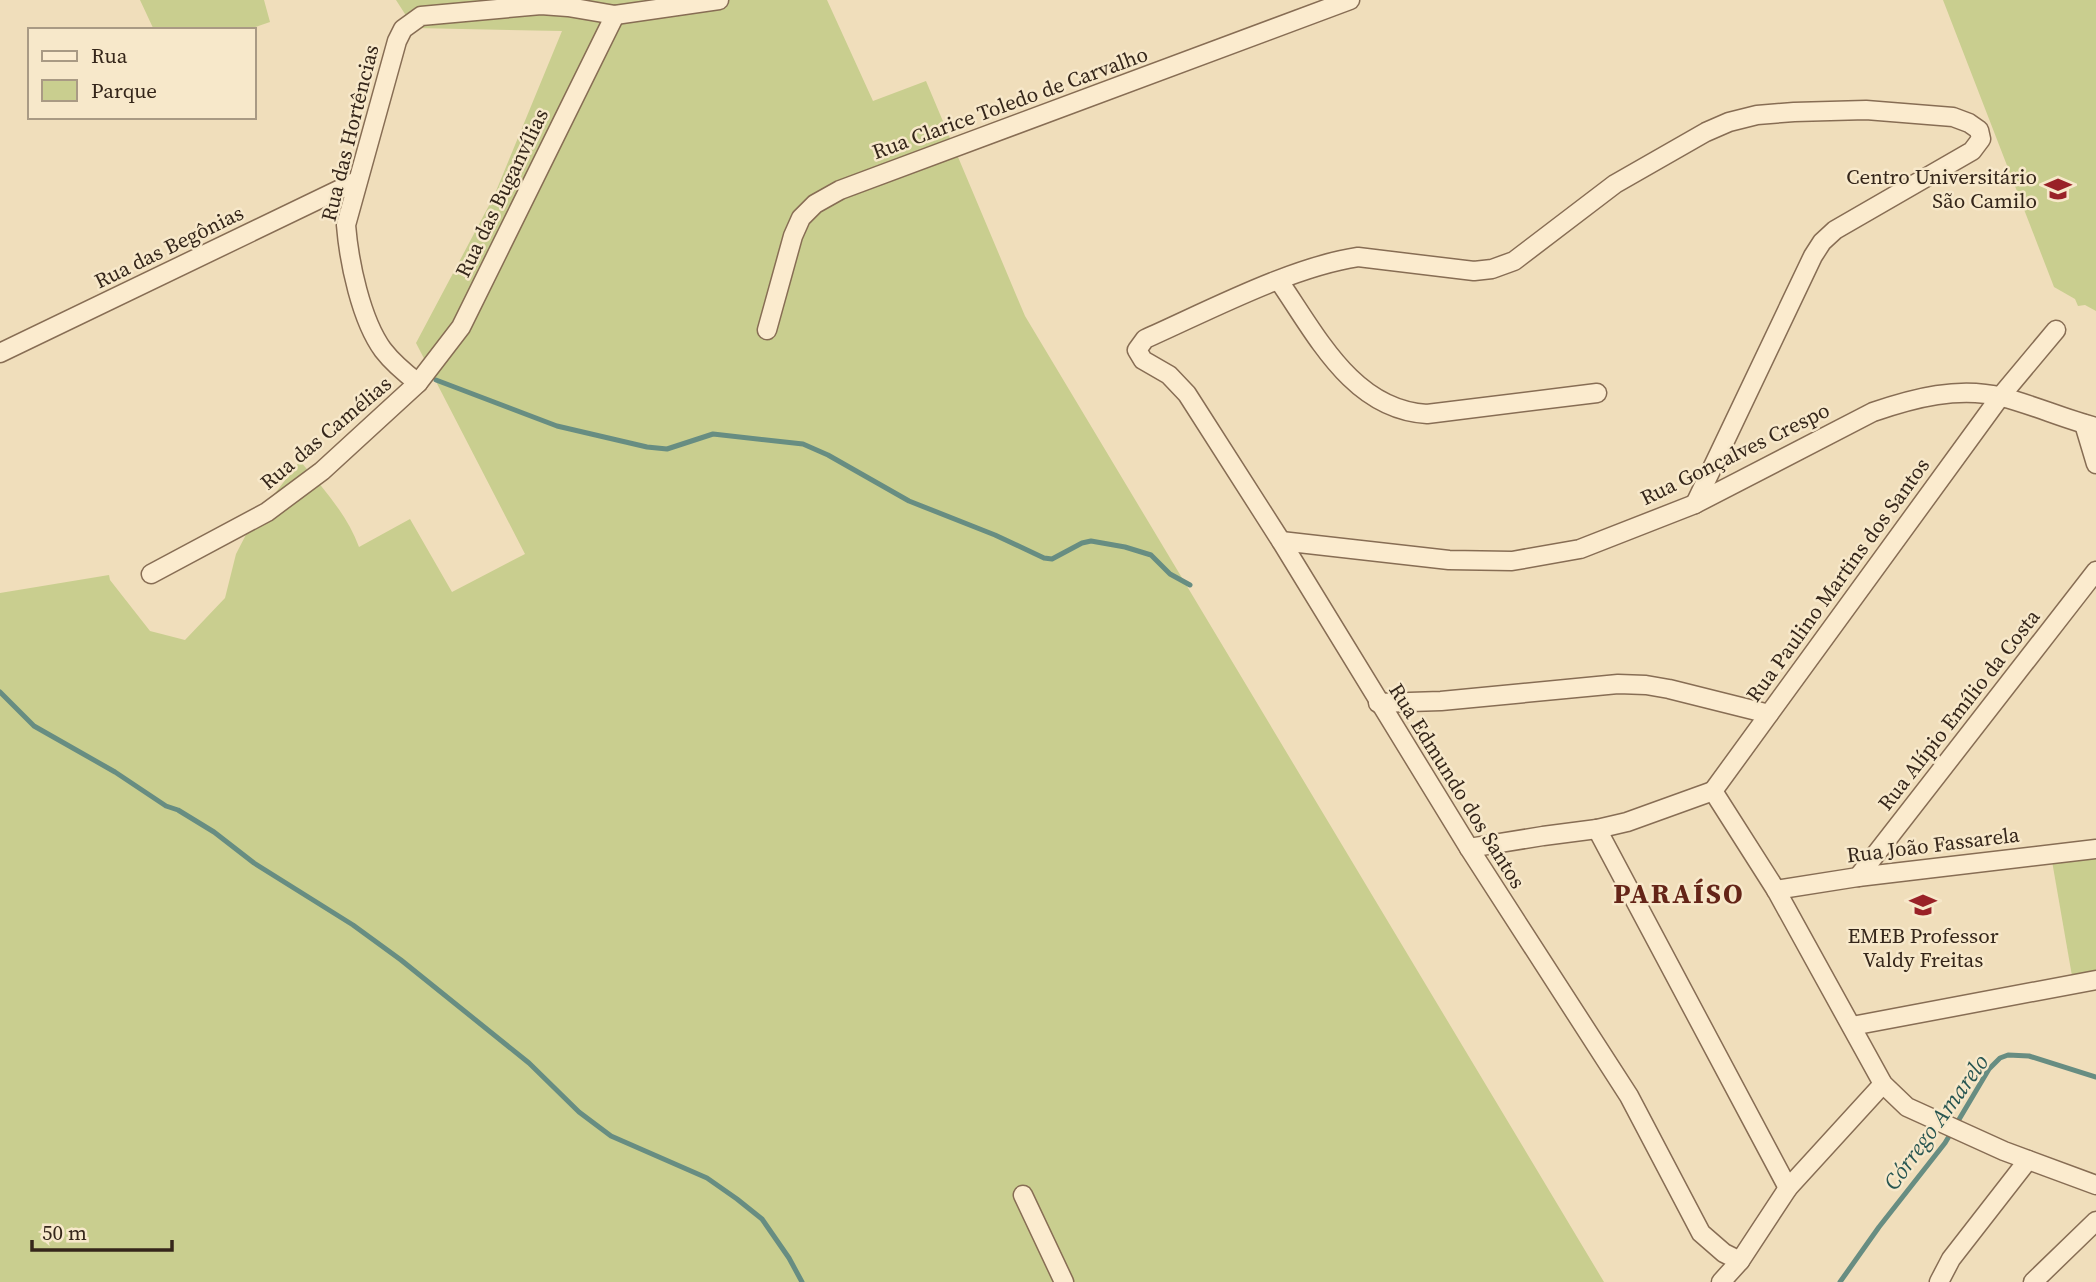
<svg xmlns="http://www.w3.org/2000/svg" width="2096" height="1282" font-family="'Source Serif 4',serif">
  <style>
    .green { fill: #c9ce8f }
    .lines { fill: none; stroke-linecap: round; stroke-linejoin: round }
    .stream { stroke: #678d82; stroke-width: 5 }
    .minor-casing { stroke: #876d54; stroke-width: 21 }
    .minor { stroke: #fbebce; stroke-width: 18 }
    .labels { text-anchor: middle; stroke-width: 5; stroke-linejoin: round; paint-order: stroke }
    .street-label { font-size: 21px; fill: #35261a; stroke: #f7e8ca }
    .poi-label { font-size: 21px; fill: #35261a; stroke: #f7e8ca; text-anchor: end }
    .water-label { font-size: 23px; font-style: italic; fill: #285651; stroke: #f7e8ca }
    .district-label { font-size: 28px; font-weight: bold; letter-spacing: 2px; fill: #642417; stroke: #f7e8ca }
  </style>
  <rect width="100%" height="100%" fill="#f0debb"/>
  <!-- green -->
  <g class="green">
    <polygon points="140,0 264,0 270,22 247,30 154,30"/>
    <path d="M396 0H827L873 101 926 81 1025 316 1604 1282H0V593L109 575 110 580 150 631 185 640 225 598 236 554 252 523 300 461C322 487 347 514 359 547L410 519 452 592 525 554 416 343 494 196 562 31 414 28Z"/>
    <polygon points="1943,0 2096,0 2096,311 2085,305 2078,306 2075,299 2054,287"/>
    <polygon points="2096,859 2096,971 2072,976 2052,861"/>
  </g>
  <g class="lines">
    <!-- stream -->
    <g class="stream">
      <polyline points="436,380 557,426 647,447 667,449 713,434 803,444 828,455 909,501 995,535 1044,558 1052,559 1082,543 1091,541 1125,547 1151,555 1170,574 1190,585"/>
      <polyline points="0,692 34,726 115,772 166,806 178,810 214,832 254,863 353,925 401,960 529,1063 579,1112 611,1136 707,1178 737,1199 762,1219 789,1258 802,1282"/>
      <polyline points="1840,1282 1879,1227 1945,1143 1989,1069 2000,1058 2008,1055 2029,1056 2096,1077"/>
    </g>
    <defs>
      <g id="minor">
        <path d="M1279 281C1317 336 1353 410 1427 414L1597 393"/>
        <polyline points="767,330 793,236 801,218 815,204 840,190 1350,0"/>
        <polyline points="0,353 357,181"/>
        <path d="M418 383C405 373 393 363 383 350 361 320 349 262 346 225L397 41 403 29 421 16 541 5 568 7 615 15 719 0"/>
        <polyline points="2084,424 2096,464"/>
        <path d="M1695 504 1813 256 1822 242 1835 230 1972 151 1981 139 1979 130 1969 123 1953 117 1866 110 1794 112 1757 115 1729 122 1706 132 1615 184 1514 261 1492 269 1474 271 1358 257C1291 267 1208 311 1145 339L1137 350 1143 360 1169 375 1187 394 1281 541 1469 848 1629 1096 1701 1233 1724 1253 1740 1261"/>
        <path d="M1281 541 1449 560 1512 561 1580 549 1695 504 1873 412C1914 398 1959 386 2002 397 2034 405 2064 419 2096 427"/>
        <polyline points="151,574 267,512 322,471 418,383 461,327 615,15"/>
        <polyline points="1378,703 1441,701 1618,684 1646,685 1669,689 1769,714"/>
        <polyline points="1713,791 1776,890 1883,1084 1907,1107 2004,1151 2096,1185"/>
        <polyline points="1713,791 2000,397 2056,330"/>
        <polyline points="1597,829 1788,1188"/>
        <polyline points="1469,848 1543,836 1597,829 1627,822 1713,791"/>
        <polyline points="1858,877 2096,571"/>
        <polyline points="1776,890 1858,877 2096,849"/>
        <polyline points="1852,1026 2096,980"/>
        <polyline points="1023,1195 1064,1282"/>
        <polyline points="1721,1282 1740,1261 1788,1188 1883,1084"/>
        <polyline points="1939,1282 1951,1259 2028,1160"/>
        <polyline points="2033,1282 2096,1221"/>
      </g>
    </defs>
    <!-- minor casing -->
    <use href="#minor" class="minor-casing"/>
    <!-- minor -->
    <use href="#minor" class="minor"/>
  </g>
  <!-- icons -->
  <defs>
    <symbol id="university-bare" viewBox="-9 -9 18 18"><path d="M0-5L7-2L0 1L-7-2ZM-4 1L0 2.5L4 1V4Q0 6-4 4Z" fill="#992127" stroke="#f7e8ca" stroke-width="2.5" paint-order="stroke"/></symbol>
    <symbol id="school-bare" viewBox="-9 -9 18 18"><path d="M0-5L7-2L0 1L-7-2ZM-4 1L0 2.5L4 1V4Q0 6-4 4Z" fill="#992127" stroke="#f7e8ca" stroke-width="2.5" paint-order="stroke"/></symbol>
  </defs>
  <g fill-rule="evenodd">
    <use href="#university-bare" x="2039" y="170" width="38" height="38"/>
    <use href="#school-bare" x="1904" y="886" width="38" height="38"/>
  </g>
  <g class="labels">
    <!-- street labels -->
    <g class="street-label">
      <text transform="translate(1010 103) rotate(-20)" y="7">Rua Clarice Toledo de Carvalho</text>
      <text transform="translate(350 133) rotate(-76)" y="7">Rua das Hortências</text>
      <text transform="translate(502 193) rotate(-64)" y="7">Rua das Buganvílias</text>
      <text transform="translate(169 247) rotate(-26)" y="7">Rua das Begônias</text>
      <text transform="translate(326 433) rotate(-40)" y="7">Rua das Camélias</text>
      <text transform="translate(1735 454) rotate(-26)" y="7">Rua Gonçalves Crespo</text>
      <text transform="translate(1838 580) rotate(-54)" y="7">Rua Paulino Martins dos Santos</text>
      <text transform="translate(1959 710) rotate(-52)" y="7">Rua Alípio Emílio da Costa</text>
      <text transform="translate(1457 786) rotate(58)" y="7">Rua Edmundo dos Santos</text>
      <text transform="translate(1933 845) rotate(-7)" y="7">Rua João Fassarela</text>
    </g>
    <!-- poi labels -->
    <g class="poi-label">
      <text x="2037" y="184">Centro Universitário<tspan x="2037" dy="24">São Camilo</tspan></text>
      <text x="1923" y="943" text-anchor="middle">EMEB Professor<tspan x="1923" dy="24">Valdy Freitas</tspan></text>
    </g>
    <!-- water labels -->
    <g class="water-label">
      <text transform="translate(1936 1122) rotate(-54)" y="8">Córrego Amarelo</text>
    </g>
    <!-- district labels -->
    <g class="district-label">
      <text x="1679" y="903">PARAÍSO</text>
    </g>
  </g>
  <!-- legend -->
  <rect x="28" y="28" width="228" height="91" fill="#f7e8ca" stroke="#a99a84" stroke-width="2"/>
  <rect x="42" y="51" width="35" height="10" fill="#fbebce" stroke="#a99a84" stroke-width="2"/>
  <text x="91" y="63" font-size="21" fill="#35261a">Rua</text>
  <rect x="42" y="80" width="35" height="21" fill="#c9ce8f" stroke="#a99a84" stroke-width="2"/>
  <text x="91" y="98" font-size="21" fill="#35261a">Parque</text>
  <!-- scale -->
  <path d="M32 1240v10h140v-10" fill="none" stroke="#35261a" stroke-width="3.5"/>
  <text x="42" y="1240" font-size="21" fill="#35261a" stroke="#f7e8ca" stroke-width="5" paint-order="stroke">50 m</text>
</svg>
